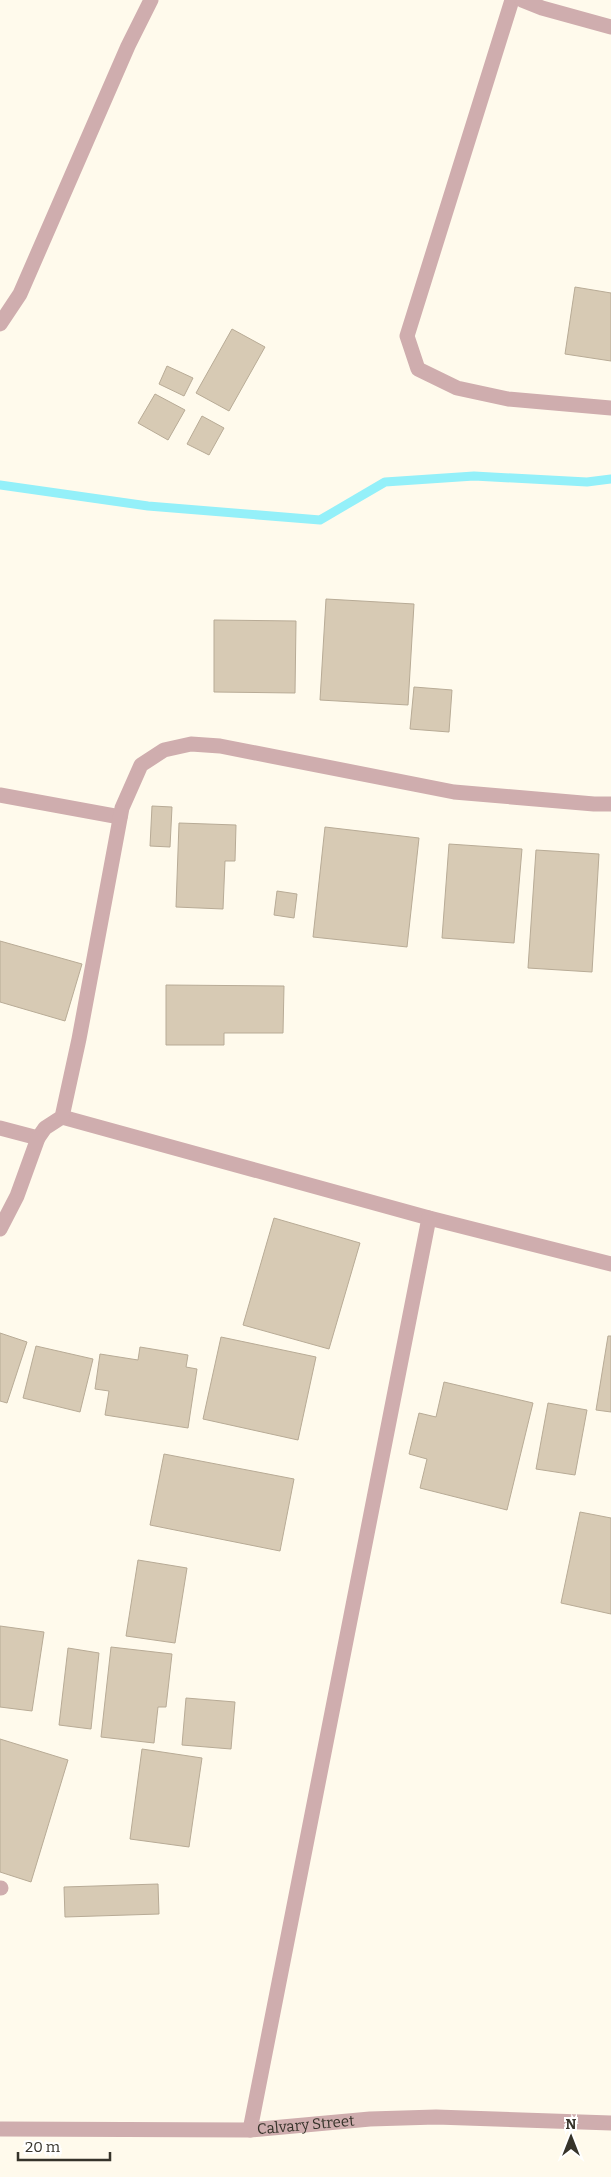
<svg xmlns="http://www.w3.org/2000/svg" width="611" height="2177" font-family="Bitter,serif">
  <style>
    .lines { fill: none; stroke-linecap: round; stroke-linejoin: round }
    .stream { stroke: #94f0f9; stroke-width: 9 }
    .building { fill: #d7cab4; stroke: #b8ab96 }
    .service { stroke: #cfadae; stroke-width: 15 }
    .minor { stroke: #cfadae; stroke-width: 15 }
    .labels { text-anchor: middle; stroke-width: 5; stroke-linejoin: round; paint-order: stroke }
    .street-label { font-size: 15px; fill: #36332a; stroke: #fff }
  </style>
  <rect width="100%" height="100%" fill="#fffaec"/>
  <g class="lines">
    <!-- stream -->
    <polyline class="stream" points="0,485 148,506 320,520 385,482 474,476 587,482 611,479"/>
  </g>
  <!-- building -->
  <g class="building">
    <polygon points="575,287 611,293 611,361 565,354"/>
    <polygon points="232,329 265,347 229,411 196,393"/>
    <polygon points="167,366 193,378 184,396 159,384"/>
    <polygon points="155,394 185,410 168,440 138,423"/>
    <polygon points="202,416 224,428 209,455 187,444"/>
    <polygon points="326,599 414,604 408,705 320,700"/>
    <polygon points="214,620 296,621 295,693 214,692"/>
    <polygon points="414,687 452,690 449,732 410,729"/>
    <polygon points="152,806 172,807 170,847 150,846"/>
    <polygon points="179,823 236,825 235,861 225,861 223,909 176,907"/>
    <polygon points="325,827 419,838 407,947 313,937"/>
    <polygon points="449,844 522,849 514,943 442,938"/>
    <polygon points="536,850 599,854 592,972 528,968"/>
    <polygon points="277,891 297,894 294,918 274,915"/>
    <polygon points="0,941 82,964 65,1021 0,1002"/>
    <polygon points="166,985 284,986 283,1033 224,1033 224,1045 166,1045"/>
    <polygon points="274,1218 360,1243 329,1349 243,1325"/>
    <polygon points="0,1333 27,1342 7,1403 0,1401"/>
    <polygon points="608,1336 611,1336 611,1412 596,1410"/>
    <polygon points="221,1337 316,1357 298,1440 203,1419"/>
    <polygon points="36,1346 93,1359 80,1412 23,1398"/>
    <polygon points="140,1347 188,1355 186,1367 197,1369 188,1428 105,1415 109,1391 95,1389 100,1354 138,1360"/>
    <polygon points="444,1382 533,1403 507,1510 420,1488 427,1459 409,1454 419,1413 436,1417"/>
    <polygon points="548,1403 587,1410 575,1475 536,1469"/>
    <polygon points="164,1454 294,1479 280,1551 150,1525"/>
    <polygon points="580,1512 611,1518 611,1614 561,1603"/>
    <polygon points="138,1560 187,1568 175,1643 126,1636"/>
    <polygon points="0,1626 44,1632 32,1711 0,1707"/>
    <polygon points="111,1647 172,1654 166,1707 158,1707 154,1743 101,1737"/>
    <polygon points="68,1648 99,1653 91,1729 59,1725"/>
    <polygon points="186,1698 235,1702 231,1749 182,1745"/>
    <polygon points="0,1739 68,1760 31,1882 0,1872"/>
    <polygon points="142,1749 202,1758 189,1847 130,1839"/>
    <polygon points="158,1884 159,1914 65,1917 64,1887"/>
  </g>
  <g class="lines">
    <!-- service -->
    <polyline class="service" points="0,1888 1,1888"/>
    <!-- minor -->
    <g class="minor">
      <polyline points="512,0 407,336 418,369 457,388 508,399 611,408"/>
      <polyline points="522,0 542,8 611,27"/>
      <polyline points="0,324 20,294 128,46 151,0"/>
      <polyline points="0,795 120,817"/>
      <polyline points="62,1117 429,1218 611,1264"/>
      <polyline points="0,1128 38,1138"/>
      <polyline points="0,1229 17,1196 38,1138 45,1128 62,1117 79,1039 122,808 141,765 164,750 191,744 220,746 454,792 594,804 611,804"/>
      <path id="s1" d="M0 2129 250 2130 370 2119 436 2117 611 2123"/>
      <polyline points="250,2130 429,1218"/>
    </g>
  </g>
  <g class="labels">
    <!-- street labels -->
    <g class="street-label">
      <text dy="5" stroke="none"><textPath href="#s1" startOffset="306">Calvary Street</textPath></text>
    </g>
  </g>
  <!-- north arrow -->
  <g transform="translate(571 2137)" stroke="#ffffff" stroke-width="4" paint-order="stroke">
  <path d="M0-4L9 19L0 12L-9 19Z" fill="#36332a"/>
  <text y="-8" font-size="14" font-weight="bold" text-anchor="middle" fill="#36332a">N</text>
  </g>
  <!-- scale -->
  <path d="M18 2152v8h92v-8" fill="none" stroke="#36332a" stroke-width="2.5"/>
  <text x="25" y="2152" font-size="15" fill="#36332a" stroke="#ffffff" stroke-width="4" paint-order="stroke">20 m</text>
</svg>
